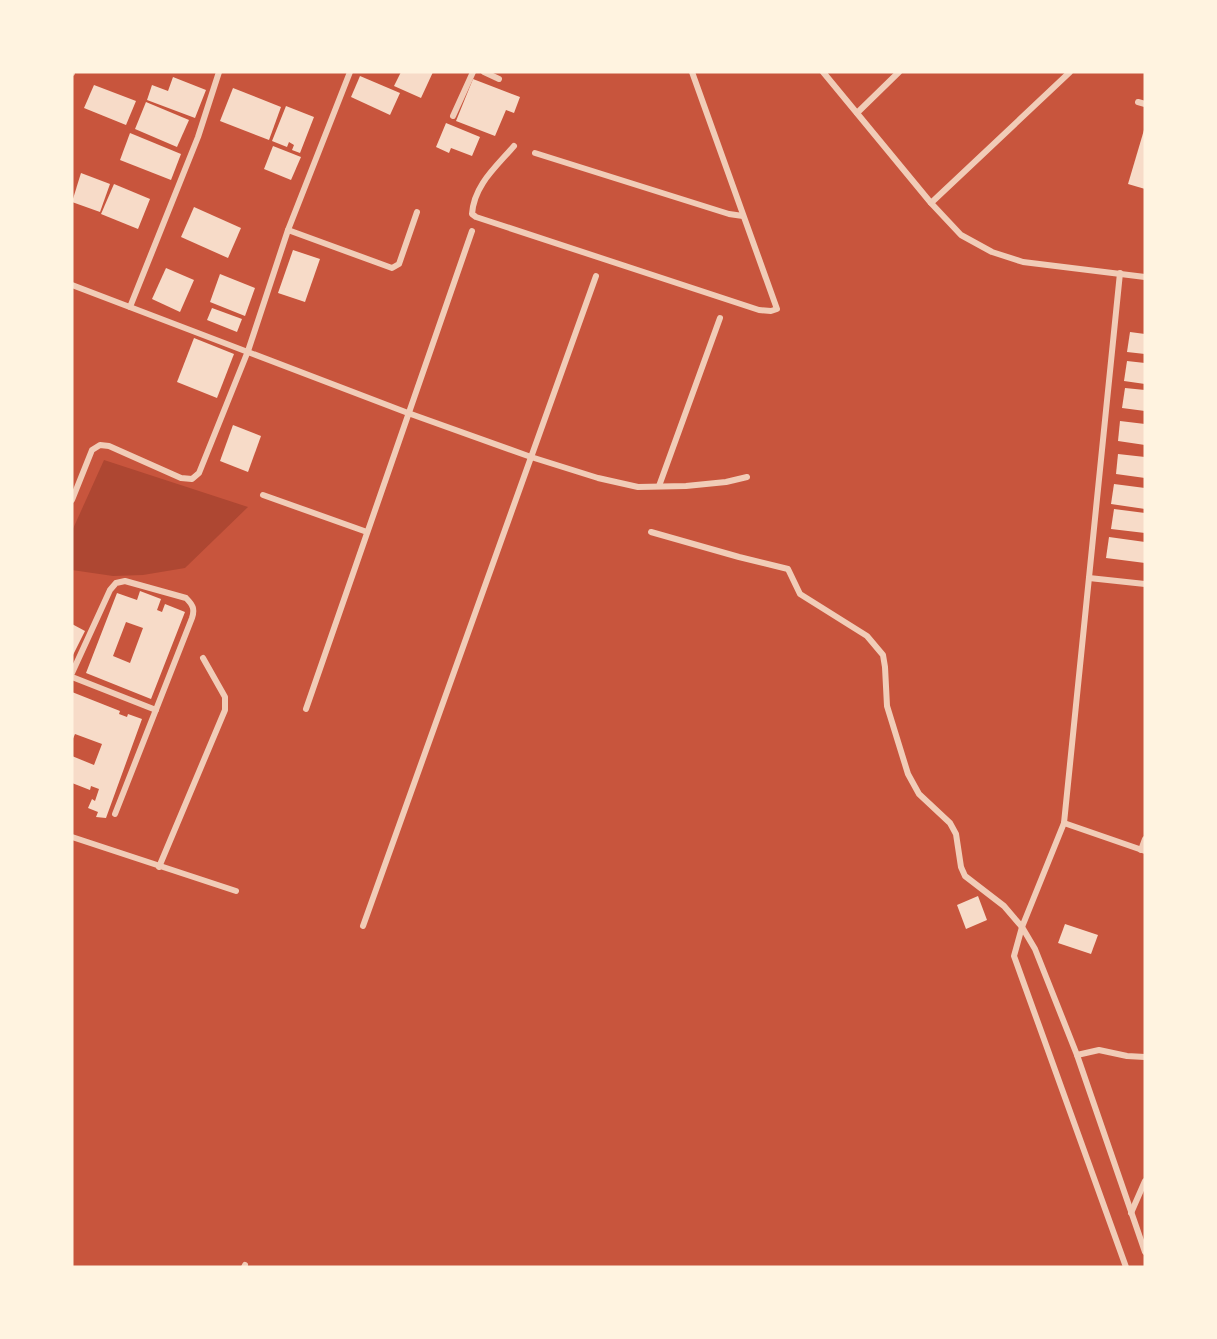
<svg xmlns="http://www.w3.org/2000/svg" width="1217" height="1339" font-family="'Sofia Sans Condensed',sans-serif">
  <style>
    .green { fill: #ae4732 }
    .building { fill: #f7dbc8; fill-rule: evenodd }
    .lines { fill: none; stroke-linecap: round; stroke-linejoin: round }
    .minor { stroke: #f1ccb7; stroke-width: 6 }
  </style>
  <rect width="100%" height="100%" fill="#c8553d"/>
  <!-- green -->
  <polygon class="green" points="104,460 248,507 185,568 143,575 113,576 72,570 72,531"/>
  <!-- building -->
  <g class="building">
    <polygon points="401,72 433,72 421,98 394,86"/>
    <polygon points="360,76 400,93 390,115 351,97"/>
    <polygon points="173,77 206,90 195,118 147,100 152,85 168,91"/>
    <polygon points="473,79 520,97 514,113 506,110 495,136 456,121"/>
    <polygon points="94,85 136,101 126,125 84,108"/>
    <polygon points="233,88 281,107 269,140 220,121"/>
    <polygon points="146,102 189,120 177,147 135,129"/>
    <polygon points="286,106 314,117 300,153 292,150 294,145 289,142 287,147 272,141"/>
    <polygon points="446,123 480,137 472,156 451,148 449,153 436,147"/>
    <polygon points="1144,130 1145,130 1145,189 1128,184"/>
    <polygon points="130,133 181,154 171,180 120,160"/>
    <polygon points="273,146 301,157 291,180 264,169"/>
    <polygon points="81,173 110,184 100,212 72,202"/>
    <polygon points="114,184 150,199 138,229 101,214"/>
    <polygon points="194,207 241,228 228,258 181,237"/>
    <polygon points="293,250 320,259 305,302 278,293"/>
    <polygon points="166,268 194,280 180,312 152,299"/>
    <polygon points="220,274 255,288 245,316 210,302"/>
    <polygon points="212,308 242,319 237,332 207,320"/>
    <polygon points="1130,332 1145,334 1145,354 1127,352"/>
    <polygon points="194,338 234,354 217,398 177,382"/>
    <polygon points="1127,361 1145,363 1145,384 1124,381"/>
    <polygon points="1125,388 1145,390 1145,411 1122,408"/>
    <polygon points="1120,421 1145,424 1145,445 1118,441"/>
    <polygon points="233,425 261,436 248,472 220,461"/>
    <polygon points="1118,454 1145,457 1145,478 1116,474"/>
    <polygon points="1114,484 1145,488 1145,509 1111,504"/>
    <polygon points="1114,509 1145,513 1145,533 1111,529"/>
    <polygon points="1109,537 1145,542 1145,563 1106,558"/>
    <path d="M140 591 161 599 157 610 162 612 165 604 185 612 151 699 86 673 117 593 137 600ZM126 622 143 628 130 663 113 656Z"/>
    <polygon points="72,624 85,631 72,657"/>
    <polygon points="72,692 120,711 119,714 127,717 128,714 142,719 106,818 96,817 98,812 88,808 92,799 95,801 99,789 91,786 90,790 72,783 72,756 94,765 102,744 75,734 72,741"/>
    <polygon points="978,896 987,920 966,929 957,905"/>
    <polygon points="1065,924 1098,935 1091,954 1058,943"/>
  </g>
  <g class="lines">
    <!-- minor -->
    <g class="minor">
      <polyline points="484,72 499,79"/>
      <polyline points="823,72 931,203 961,235 992,252 1023,262 1145,277"/>
      <polyline points="72,73 72,72"/>
      <polyline points="1138,102 1145,104"/>
      <polyline points="857,113 899,72"/>
      <polyline points="453,116 473,72"/>
      <path d="M514 146C496 167 474 185 472 214L476 217 759 310 771 311 777 309 692 72"/>
      <polyline points="535,153 729,214 743,216"/>
      <polyline points="931,203 1070,72"/>
      <polyline points="288,230 392,268 399,264 417,212"/>
      <polyline points="1120,273 1064,823 1022,927 1014,956 1126,1267"/>
      <polyline points="72,285 408,413 531,457 598,478 638,487 686,486 726,482 747,477"/>
      <polyline points="130,307 198,137 219,72"/>
      <polyline points="659,486 720,318"/>
      <polyline points="263,495 367,532"/>
      <polyline points="72,500 92,450 100,445 109,446 181,478 192,479 199,473 248,351 288,230 350,72"/>
      <polyline points="651,532 739,557 788,569 800,594 867,636 883,655 885,667 887,706 908,774 919,794 950,823 956,834 961,867 965,876 1004,906 1022,927 1035,949 1077,1055 1145,1252"/>
      <polyline points="1089,578 1145,584"/>
      <path d="M72 673 110 590 116 583 125 581 186 598C193 605 195 609 192 618L115 814"/>
      <polyline points="72,677 156,710"/>
      <polyline points="306,709 472,231"/>
      <polyline points="1064,823 1145,851"/>
      <polyline points="72,837 236,891"/>
      <polyline points="1141,850 1145,839"/>
      <polyline points="159,867 225,710 225,697 203,658"/>
      <polyline points="363,926 596,276"/>
      <polyline points="1077,1055 1099,1050 1127,1056 1145,1057"/>
      <polyline points="1131,1213 1145,1181"/>
      <polyline points="244,1267 245,1265"/>
    </g>
  </g>
  <!-- border -->
  <rect width="1217" height="1339" fill="none" stroke="#fff3e0" stroke-width="147"/>
</svg>
